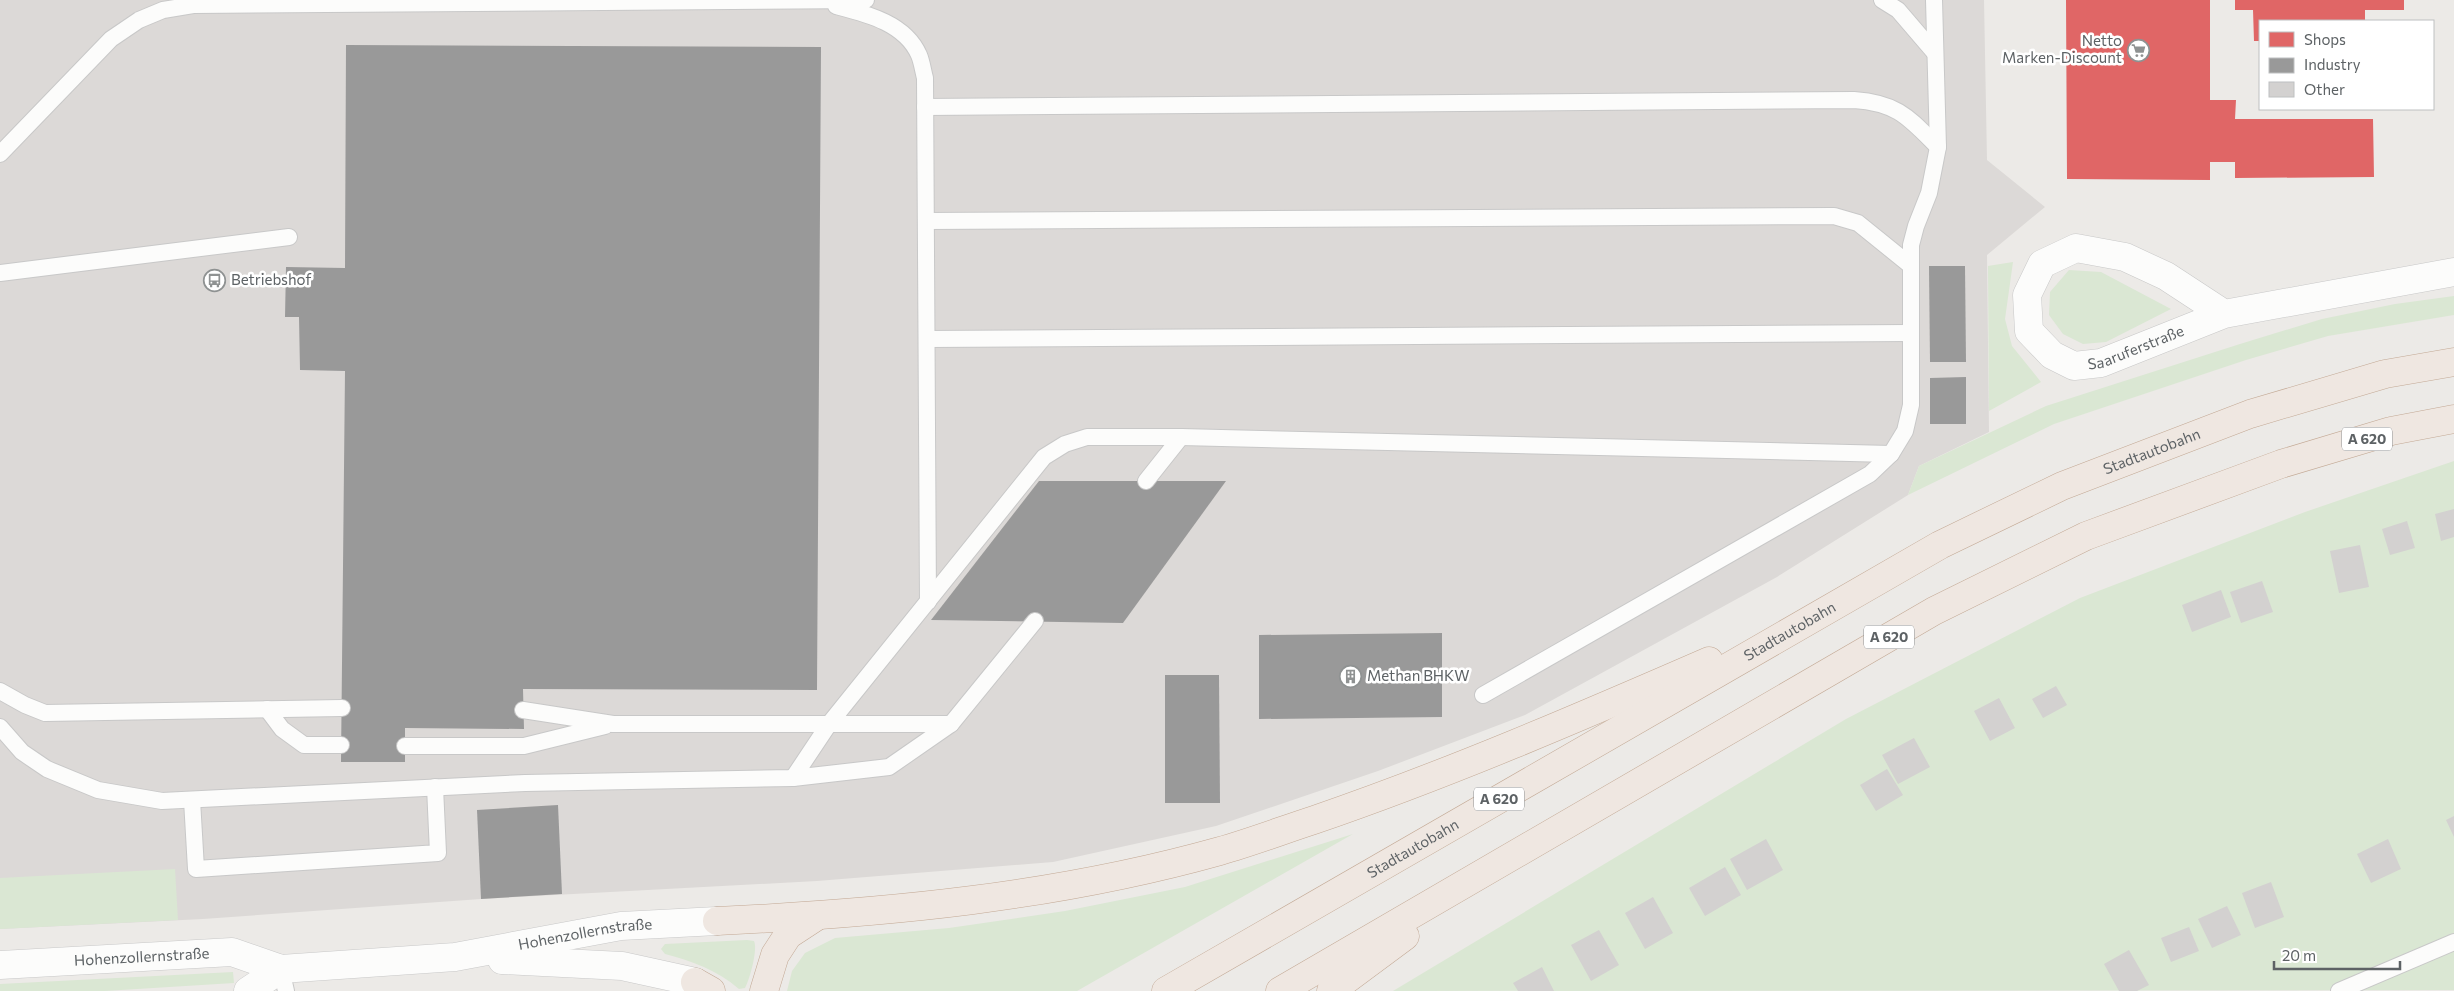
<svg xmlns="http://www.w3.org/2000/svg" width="2454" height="991" font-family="Commissioner,sans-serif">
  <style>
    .industrial { fill: #dcd9d7 }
    .green { fill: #dae7d3 }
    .shops { fill: #e06666 }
    .industry { fill: #999 }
    .building { fill: #d3d1d0 }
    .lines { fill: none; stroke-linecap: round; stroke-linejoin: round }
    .lane-casing { stroke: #c8c8c8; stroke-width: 18 }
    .street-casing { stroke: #c8c8c8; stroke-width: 29 }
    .highway-casing { stroke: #c3a995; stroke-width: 29 }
    .lane { stroke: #fcfcfb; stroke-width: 16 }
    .street { stroke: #fcfcfb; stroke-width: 28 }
    .highway { stroke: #efe7e1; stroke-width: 28 }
    .labels { text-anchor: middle; stroke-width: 5; stroke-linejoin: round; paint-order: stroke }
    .shield { fill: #fff; stroke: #8e9193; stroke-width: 1 }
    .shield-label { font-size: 14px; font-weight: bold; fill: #5d6265 }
    .poi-label { font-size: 15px; fill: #5d6265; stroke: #fff; text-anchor: start }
    .street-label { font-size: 15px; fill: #5d6265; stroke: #fff }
  </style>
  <rect width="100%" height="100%" fill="#eceae7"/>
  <!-- industrial -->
  <polygon class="industrial" points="0,0 1984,0 1987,160 2045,207 1987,255 1989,432 1919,466 1908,495 1777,577 1525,715 1378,771 1216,826 1053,862 817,881 481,899 203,919 0,929"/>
  <!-- green -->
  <g class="green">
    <polygon points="2013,262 2005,319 2012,346 2041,382 1989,411 1988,266"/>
    <polygon points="2069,270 2101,272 2171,309 2106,342 2083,344 2063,334 2049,315 2050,292"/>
    <polygon points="2454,296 2454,315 2328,336 2246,360 2054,424 1908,495 1919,466 2046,406 2240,344 2322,319 2395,304"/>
    <polygon points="2454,461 2454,990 1393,991 1846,719 2080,598 2305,512"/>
    <polygon points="1353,834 1077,991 787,991 792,971 805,953 835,938 949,928 1065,911 1185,887"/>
    <polygon points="175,869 178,920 0,929 0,878"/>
    <path d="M747 940 754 941C758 949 750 979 745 988L739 989C717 970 692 961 665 954L661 949 665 944Z"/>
    <polygon points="233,972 234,983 105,991 0,991 0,984"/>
  </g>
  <!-- shops -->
  <g class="shops">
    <polygon points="2066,0 2210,0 2210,100 2236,100 2235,119 2373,119 2374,177 2235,178 2235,162 2210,162 2210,180 2067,179"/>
    <polygon points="2235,0 2404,0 2404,10 2365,10 2365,21 2260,21 2260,41 2254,41 2253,10 2235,10"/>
  </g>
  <!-- industry -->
  <g class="industry">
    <polygon points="346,45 821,47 817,690 523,689 524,729 405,728 405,762 341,762 345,371 300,370 299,317 285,317 286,267 345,268"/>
    <polygon points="1929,266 1965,266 1966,362 1930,362"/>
    <polygon points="1966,377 1966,424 1930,424 1930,378"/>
    <polygon points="1039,481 1226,481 1123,623 931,620"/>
    <polygon points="1442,633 1442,717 1259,719 1259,635"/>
    <polygon points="1165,675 1219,675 1220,803 1165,803"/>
    <polygon points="558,805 562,894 481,899 477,810"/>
  </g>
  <!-- building -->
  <g class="building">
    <polygon points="2454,509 2454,537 2441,541 2435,514"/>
    <polygon points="2407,521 2415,548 2390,555 2382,529"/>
    <polygon points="2360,545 2369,587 2339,593 2330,551"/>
    <polygon points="2262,581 2273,612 2241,623 2230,592"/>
    <polygon points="2221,590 2231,617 2192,632 2182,605"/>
    <polygon points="2056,686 2067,705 2043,718 2032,699"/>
    <polygon points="1999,698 2015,728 1990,741 1974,711"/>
    <polygon points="1914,738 1930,767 1898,784 1882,755"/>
    <polygon points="1887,769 1903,795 1876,811 1860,785"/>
    <polygon points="2454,816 2454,837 2446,820"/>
    <polygon points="1766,839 1783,870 1747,890 1730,859"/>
    <polygon points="2388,839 2401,869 2371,883 2357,854"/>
    <polygon points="1725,867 1741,895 1705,916 1689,888"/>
    <polygon points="2271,882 2284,917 2255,928 2242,893"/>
    <polygon points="1653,897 1673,933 1645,949 1625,913"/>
    <polygon points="2227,906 2241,935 2212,948 2198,919"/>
    <polygon points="2189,927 2199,951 2171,962 2161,938"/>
    <polygon points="1599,930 1619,965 1591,981 1571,945"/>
    <polygon points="2129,950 2149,985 2137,991 2119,991 2104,964"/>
    <polygon points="1542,967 1554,991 1518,991 1513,983"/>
  </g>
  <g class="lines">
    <defs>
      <g id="lane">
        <polyline points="1882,0 1898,10 1934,52"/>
        <path d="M836 6C867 14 905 23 919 55 922 62 923 71 925 78L928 602"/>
        <path d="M925 107 1854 100C1898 103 1909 118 1938 147"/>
        <polyline points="0,154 111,39 139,20 163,10 193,5 866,0"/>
        <polyline points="926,221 1834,216 1858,223 1910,265"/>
        <polyline points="0,273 289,237"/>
        <polyline points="927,339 1910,333"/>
        <polyline points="1146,481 1181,437"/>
        <polyline points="0,691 25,705 45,713 342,708"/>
        <polyline points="1483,695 1870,474 1891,454 1905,431 1911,405 1911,245 1916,226 1929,193 1938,147 1934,0"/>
        <polyline points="267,709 282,729 304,745 341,745"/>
        <polyline points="523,710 613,724 951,724"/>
        <polyline points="0,727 22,752 47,769 98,790 162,801 525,783 793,778 889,767 951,724 1035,621"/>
        <polyline points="405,746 524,746 605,726"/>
        <polyline points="793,778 829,724 1044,457 1065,444 1087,437 1181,437 1891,454"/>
        <polyline points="192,800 196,869 438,853 435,787"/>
        <polyline points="281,969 286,991"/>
        <polyline points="2339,991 2454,942"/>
      </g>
      <g id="street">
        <path id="s1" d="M2224 314 2166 276 2125 257 2076 248 2042 264 2027 295 2029 331 2052 355 2074 366 2101 363 2224 314 2454 272"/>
        <polyline points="502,960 622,966 695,982"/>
        <path id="s2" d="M0 965 232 952 281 969 455 957 621 926 717 921"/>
        <polyline points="248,991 281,969"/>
      </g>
      <g id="highway">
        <path d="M717 921C887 913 1056 897 1220 851 1252 842 1283 830 1314 820 1448 774 1578 718 1709 661"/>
        <polyline points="695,982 711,991"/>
        <polyline points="764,991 775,955 788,935 817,916"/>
        <path id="s3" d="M1166 991 1940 545 2062 486 2250 414 2385 374 2454 362"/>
        <polyline points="1280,991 1934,611 2086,536 2281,464 2391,431 2454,419"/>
        <polyline points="1331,991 1405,936"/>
      </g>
    </defs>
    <!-- lane casing -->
    <use href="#lane" class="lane-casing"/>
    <!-- street casing -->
    <use href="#street" class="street-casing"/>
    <!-- highway casing -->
    <use href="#highway" class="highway-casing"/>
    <!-- lane -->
    <use href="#lane" class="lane"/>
    <!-- street -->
    <use href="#street" class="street"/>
    <!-- highway -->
    <use href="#highway" class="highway"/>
  </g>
  <!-- icons -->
  <defs>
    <symbol id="supermarket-ring" viewBox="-11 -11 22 22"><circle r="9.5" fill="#fff" stroke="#8f9292" stroke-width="1.5"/><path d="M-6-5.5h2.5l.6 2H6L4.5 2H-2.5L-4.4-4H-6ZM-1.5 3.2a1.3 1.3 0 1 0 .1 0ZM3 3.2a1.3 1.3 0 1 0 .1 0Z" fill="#8f9292"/></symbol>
    <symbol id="bus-ring" viewBox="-11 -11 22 22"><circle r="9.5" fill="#fff" stroke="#8f9292" stroke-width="1.5"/><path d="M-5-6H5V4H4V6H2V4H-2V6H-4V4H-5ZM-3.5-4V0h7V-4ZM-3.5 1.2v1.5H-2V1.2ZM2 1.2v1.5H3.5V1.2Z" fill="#8f9292"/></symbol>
    <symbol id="building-ring" viewBox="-11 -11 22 22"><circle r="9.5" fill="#fff" stroke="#8f9292" stroke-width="1.5"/><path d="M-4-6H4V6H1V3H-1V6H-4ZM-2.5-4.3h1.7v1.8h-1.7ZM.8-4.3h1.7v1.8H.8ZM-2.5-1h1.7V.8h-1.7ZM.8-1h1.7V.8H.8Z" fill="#8f9292"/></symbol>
  </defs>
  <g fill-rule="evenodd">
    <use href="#supermarket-ring" x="2126" y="38" width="25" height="25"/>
    <use href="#bus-ring" x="202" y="268" width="25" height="25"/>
    <use href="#building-ring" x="1338" y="664" width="25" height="25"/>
  </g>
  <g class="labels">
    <!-- shield labels -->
    <g class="shield">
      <rect x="2342" y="427.5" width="50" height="23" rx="4"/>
      <rect x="1864" y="625.5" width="50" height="23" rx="4"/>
      <rect x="1474" y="787.5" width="50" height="23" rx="4"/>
    </g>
    <g class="shield-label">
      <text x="2367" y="444">A 620</text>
      <text x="1889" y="642">A 620</text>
      <text x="1499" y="804">A 620</text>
    </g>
    <!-- poi labels -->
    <g class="poi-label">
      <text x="2122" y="46" text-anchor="end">Netto<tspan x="2122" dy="17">Marken-Discount</tspan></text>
      <text x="231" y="285">Betriebshof</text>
      <text x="1367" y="681">Methan BHKW</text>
    </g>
    <!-- street labels -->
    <g class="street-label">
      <text dy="5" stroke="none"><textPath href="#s1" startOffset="395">Saaruferstraße</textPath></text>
      <text dy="5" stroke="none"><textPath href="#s3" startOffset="1125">Stadtautobahn</textPath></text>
      <text dy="5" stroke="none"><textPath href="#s3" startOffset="720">Stadtautobahn</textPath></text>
      <text dy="5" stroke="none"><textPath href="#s3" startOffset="285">Stadtautobahn</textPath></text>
      <text dy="5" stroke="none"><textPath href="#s2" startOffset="591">Hohenzollernstraße</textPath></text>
      <text dy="5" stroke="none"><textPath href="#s2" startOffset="142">Hohenzollernstraße</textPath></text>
    </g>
  </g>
  <!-- legend -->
  <rect x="2259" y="20" width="175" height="90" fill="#ffffff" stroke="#bec0c1"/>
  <rect x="2269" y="32" width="25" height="15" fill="#e06666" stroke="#bec0c1"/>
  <text x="2304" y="45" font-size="15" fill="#5d6265">Shops</text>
  <rect x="2269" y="58" width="25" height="15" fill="#999999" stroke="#bec0c1"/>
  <text x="2304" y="70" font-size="15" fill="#5d6265">Industry</text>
  <rect x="2269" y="82" width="25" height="15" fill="#d3d1d0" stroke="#bec0c1"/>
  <text x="2304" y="95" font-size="15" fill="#5d6265">Other</text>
  <!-- scale -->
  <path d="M2274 961v8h126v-8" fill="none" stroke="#5d6265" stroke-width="2.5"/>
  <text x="2282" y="961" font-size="15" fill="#5d6265" stroke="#ffffff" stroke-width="4" paint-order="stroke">20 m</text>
</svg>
